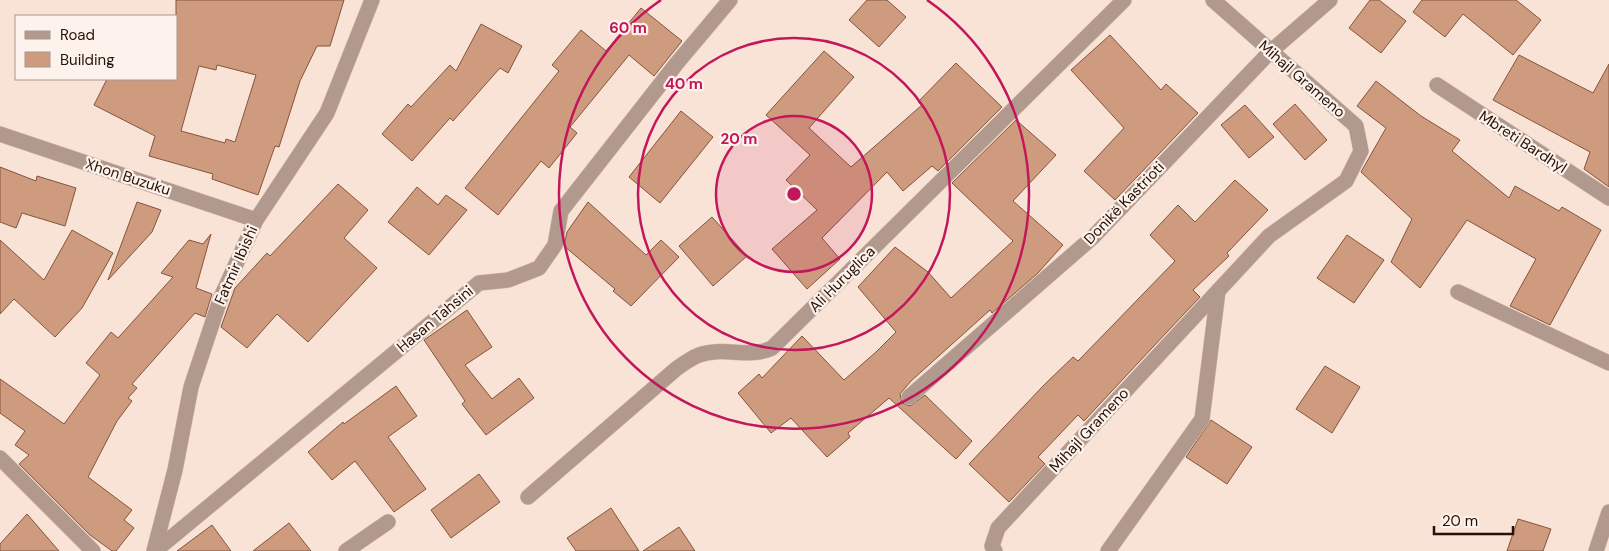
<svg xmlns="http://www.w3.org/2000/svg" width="1609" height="551" font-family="'DM Sans',sans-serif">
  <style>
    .building { fill: #cf9b7f; stroke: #84553b; fill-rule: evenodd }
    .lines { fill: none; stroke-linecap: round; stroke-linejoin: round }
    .minor-casing { stroke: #d3bdb1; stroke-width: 16 }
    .minor { stroke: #b1998d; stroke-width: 15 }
    .ring { fill: none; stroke: #c2185b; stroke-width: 2.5 }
    .labels { text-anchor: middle; stroke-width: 4.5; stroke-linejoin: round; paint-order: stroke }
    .street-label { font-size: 15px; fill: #261208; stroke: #fdf2ec }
    .centre { fill: #c2185b; stroke: #fdf2ec; stroke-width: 2.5 }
    .ring-label { font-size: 15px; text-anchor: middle; font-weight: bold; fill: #c2185b; stroke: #fdf2ec; stroke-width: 4.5; stroke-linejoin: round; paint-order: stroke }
  </style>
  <rect width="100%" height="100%" fill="#f9e2d6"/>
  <!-- building -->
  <g class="building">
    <path d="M176 0H344L330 46H317L300 81 279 147 275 146 258 195 212 179 213 174 149 156 155 136 94 105 107 79H176ZM217 65 256 75 235 142 226 139 225 143 181 131 199 66 216 70Z"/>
    <polygon points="867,0 887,0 906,17 879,47 849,20"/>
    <polygon points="1370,0 1379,0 1406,21 1381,53 1349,28"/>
    <polygon points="1422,0 1516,0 1541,20 1513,55 1463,14 1445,37 1413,12"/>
    <polygon points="641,8 682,41 654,76 629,55 570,127 577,133 549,168 541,161 498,215 465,188 559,71 552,65 581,30 606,51"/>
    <polygon points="481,24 522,46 508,73 500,68 453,121 450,118 412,161 382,134 408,104 411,107 450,65 456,71"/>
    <polygon points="1110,35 1161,90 1166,84 1198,113 1115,200 1084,171 1124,128 1071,70"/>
    <polygon points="824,51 854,77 809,128 851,167 922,105 918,102 956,63 1002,107 938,171 932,166 903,191 887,172 822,238 840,259 807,289 772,249 817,210 786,180 810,155 766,115"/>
    <polygon points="1519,55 1593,93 1609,64 1609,187 1584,169 1590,152 1493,100"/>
    <polygon points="1376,81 1421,116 1460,140 1452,151 1509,198 1515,186 1559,211 1562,207 1601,230 1550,325 1510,306 1536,259 1467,220 1420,288 1391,262 1412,219 1361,172 1386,128 1357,106"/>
    <polygon points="1295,104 1327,140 1305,160 1273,124"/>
    <polygon points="1245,105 1274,137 1249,158 1221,125"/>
    <polygon points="681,111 713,137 660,203 629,177"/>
    <polygon points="1016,120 1056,155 1013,201 1063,245 1038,273 992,313 990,310 911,381 900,394 902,403 910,406 925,395 972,441 956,459 889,398 848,433 850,437 827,457 791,418 771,433 738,393 759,374 762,378 802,336 844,380 876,352 896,332 858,287 895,247 928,272 951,298 1013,241 952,183"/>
    <polygon points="0,167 36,181 37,176 76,188 65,226 22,213 16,228 0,222"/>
    <polygon points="1235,180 1268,210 1227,253 1229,256 1193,290 1200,297 1152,348 1084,421 1078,415 1038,457 1045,464 1009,502 969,464 1044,385 1073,357 1078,361 1175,261 1150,235 1178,205 1195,222"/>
    <polygon points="338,184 368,210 344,238 377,268 308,342 277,314 247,348 221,327 235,288 267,253 270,256"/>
    <polygon points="417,187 438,205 446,195 467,210 429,255 388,222"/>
    <polygon points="137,202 161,210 152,232 108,280"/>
    <polygon points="588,202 646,255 661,240 679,257 631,306 613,291 615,289 564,246 567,232"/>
    <polygon points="712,217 747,256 713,286 679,246"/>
    <polygon points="72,230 113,253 82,308 55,337 14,299 0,314 0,240 44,280"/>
    <polygon points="211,234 196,288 212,294 205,317 195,313 132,384 137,388 128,398 132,401 117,421 88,477 132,510 124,520 134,528 116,551 112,551 90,535 19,464 29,455 15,445 25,431 0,413 0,379 64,424 100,375 86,363 111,332 118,338 173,277 161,273 189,240 203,244"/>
    <polygon points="1347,235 1384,260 1354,303 1317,278"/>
    <polygon points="467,310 492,347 465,365 492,399 519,378 534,398 486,435 462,404 465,401 424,340"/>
    <polygon points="1325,366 1360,387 1332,433 1296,409"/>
    <polygon points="396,386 417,416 388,437 426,489 394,512 355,461 332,480 308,452 343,422 344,424"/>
    <polygon points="1211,420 1252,447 1227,484 1186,457"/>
    <polygon points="479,474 500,502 451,538 431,510"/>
    <polygon points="611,508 639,551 576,551 567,538"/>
    <polygon points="27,514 59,551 0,551 0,544"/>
    <polygon points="1518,519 1551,529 1543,551 1507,551"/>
    <polygon points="289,523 311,551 253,551"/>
    <polygon points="212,525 231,551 177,551"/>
    <polygon points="679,527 695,551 643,551"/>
  </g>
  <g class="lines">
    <defs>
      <g id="minor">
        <polyline points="1437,85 1609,198"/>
        <polyline points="0,134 256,220"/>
        <polyline points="1458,292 1609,363"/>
        <polyline points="909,397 1093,237 1270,52 1330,0"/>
        <polyline points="0,458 93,551"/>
        <path d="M528 497 676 369C683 364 691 358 699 355 723 346 750 359 772 348L1124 0"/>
        <polyline points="154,551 175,470 191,387 221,297 256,220 327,113 372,0"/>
        <polyline points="155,551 479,283 508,280 539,268 555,245 561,211 677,63 730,0"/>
        <polyline points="346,551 388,522"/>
        <polyline points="995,551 992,546 998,528 1269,236 1346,181 1361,151 1356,126 1213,0"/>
        <polyline points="1108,551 1202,419 1218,291"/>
        <polyline points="1596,551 1609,512"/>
      </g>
    </defs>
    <!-- minor casing -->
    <use href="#minor" class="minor-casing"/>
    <!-- minor -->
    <use href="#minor" class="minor"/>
  </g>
  <!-- distance rings -->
  <circle cx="794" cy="194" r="78" fill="#c2185b" fill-opacity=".12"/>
  <g class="ring">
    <circle cx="794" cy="194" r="78"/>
    <circle cx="794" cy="194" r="156"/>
    <path d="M927 0A235 235 0 1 1 661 0"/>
  </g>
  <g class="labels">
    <!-- street labels -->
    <g class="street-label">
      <text transform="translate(1302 79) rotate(41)" y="5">Mihajl Grameno</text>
      <text transform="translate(1523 142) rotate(33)" y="5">Mbreti Bardhyl</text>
      <text transform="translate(128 177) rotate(18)" y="5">Xhon Buzuku</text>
      <text transform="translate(1124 203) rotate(-46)" y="5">Donikë Kastrioti</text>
      <text transform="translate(236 265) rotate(-66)" y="5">Fatmir Ibishi</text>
      <text transform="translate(842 279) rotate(-45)" y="5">Ali Huruglica</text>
      <text transform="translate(435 319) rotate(-40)" y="5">Hasan Tahsini</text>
      <text transform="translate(1089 430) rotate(-47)" y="5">Mihajl Grameno</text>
    </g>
  </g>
  <circle cx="794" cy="194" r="8" class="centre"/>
  <g class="ring-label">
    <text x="628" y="33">60 m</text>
    <text x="684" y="89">40 m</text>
    <text x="739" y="144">20 m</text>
  </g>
  <!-- legend -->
  <rect x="15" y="15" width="162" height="65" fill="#fdf2ec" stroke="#a79891"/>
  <rect x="25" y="31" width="25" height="8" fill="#b1998d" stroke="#a79891"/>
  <text x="60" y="40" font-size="15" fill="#261208">Road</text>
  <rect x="25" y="52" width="25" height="15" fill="#cf9b7f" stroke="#a79891"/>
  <text x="60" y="65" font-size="15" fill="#261208">Building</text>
  <!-- scale -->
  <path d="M1434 526v8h79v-8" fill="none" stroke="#261208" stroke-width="2.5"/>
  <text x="1442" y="526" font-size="15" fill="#261208" stroke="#fdf2ec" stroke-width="4" paint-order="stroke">20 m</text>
</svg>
